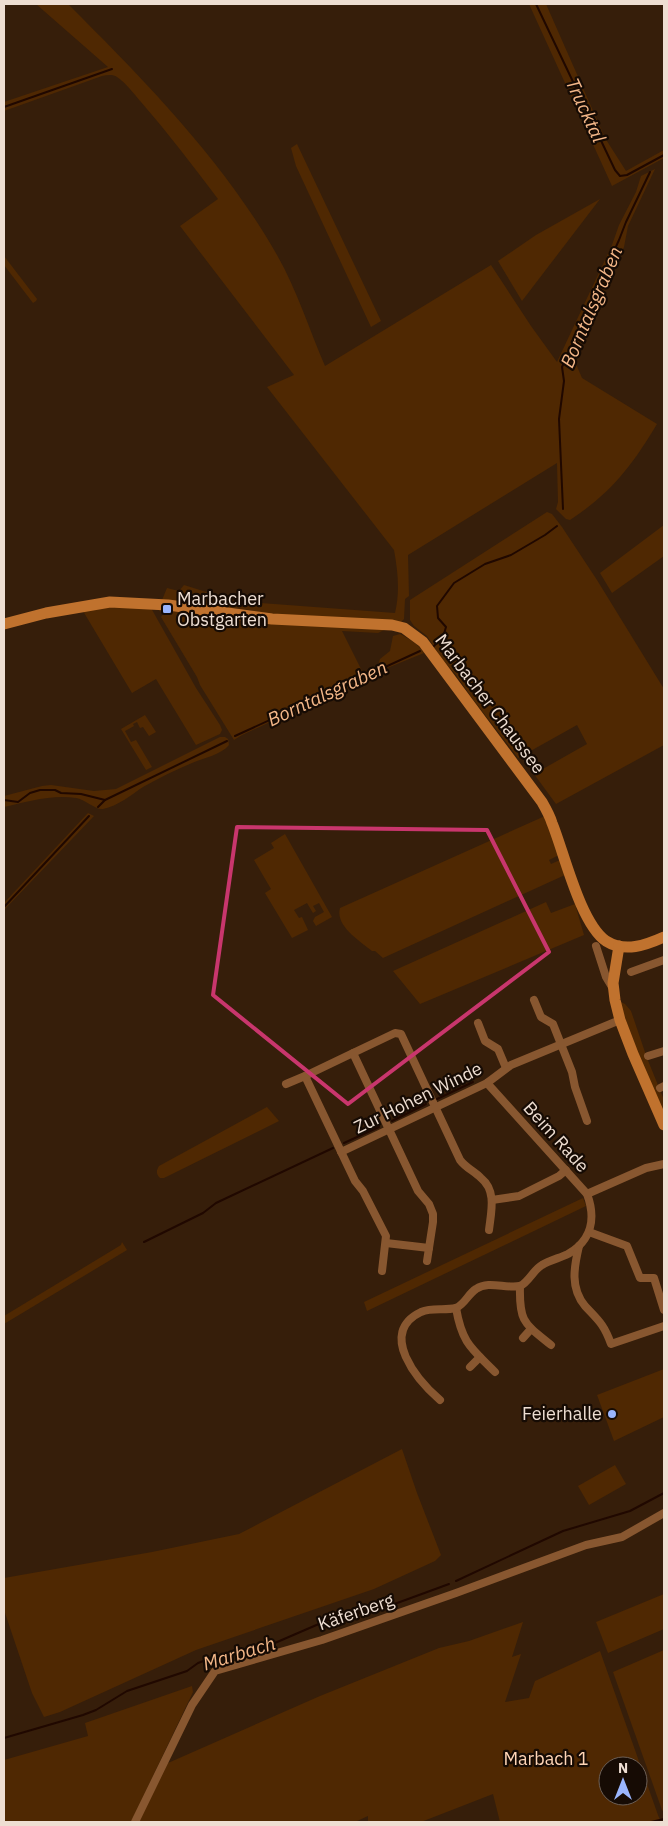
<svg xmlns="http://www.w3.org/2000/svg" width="668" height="1826" font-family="'IBM Plex Sans',sans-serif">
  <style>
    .green { fill: #4f2802; fill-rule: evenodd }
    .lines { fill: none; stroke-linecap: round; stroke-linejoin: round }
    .stream { stroke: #200800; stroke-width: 2 }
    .street { stroke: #885730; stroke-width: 8 }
    .secondary { stroke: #c0722e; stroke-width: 11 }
    .marked { fill: none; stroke: #c9366d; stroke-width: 4; stroke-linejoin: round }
    .poi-dot { fill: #9ab5fd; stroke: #160b04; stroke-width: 2 }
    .labels { text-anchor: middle; stroke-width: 4.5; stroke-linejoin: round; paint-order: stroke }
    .poi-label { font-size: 18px; fill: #eeded2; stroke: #160b04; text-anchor: start }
    .street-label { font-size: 18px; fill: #eeded2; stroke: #160b04 }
    .park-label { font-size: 18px; fill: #ffd5b6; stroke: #160b04 }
    .water-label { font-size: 19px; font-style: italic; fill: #f4b788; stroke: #160b04 }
  </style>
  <rect width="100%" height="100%" fill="#361e0a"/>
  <!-- green -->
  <g class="green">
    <path d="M36 4H68C144 80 223 160 277 255 297 290 309 329 325 366L491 265 531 326 557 362 612 245 619 225 636 192 641 176 655 169 628 226 624 247 585 334 578 351 576 364 582 378 657 424C632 466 611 493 570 520L566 519 556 509 558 502 557 463 408 555 409 596 405 599 404 619 401 622 273 615 249 610 162 600 167 588 179 591 184 585 235 601 395 613C400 592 398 572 394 550L267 387 294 375 180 226 218 199C193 166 168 133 141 102 134 94 126 83 117 77 113 74 107 75 102 76L4 111V102L108 67Z"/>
    <polygon points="529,4 546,4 605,138 626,171 664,150 664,158 612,186"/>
    <polygon points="297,144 381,321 371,327 296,166 291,148"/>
    <polygon points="600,199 522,301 498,261 536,235"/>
    <polygon points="4,256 37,299 36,301 33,303 4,265"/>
    <polygon points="547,512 552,514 562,527 597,580 664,689 664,745 556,804 534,774 587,744 577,725 518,758 472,698 456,675 441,658 427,636 414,626 410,620 410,600"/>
    <polygon points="664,525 664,556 612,593 600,573"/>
    <polygon points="102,607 151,608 196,688 220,725 222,730 220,734 196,745 156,679 132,693 83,611"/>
    <path d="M159 610 386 629 378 633 342 631 363 673 378 665 380 659 390 651 393 636 400 634C409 639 418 643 424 653L375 673 350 688 333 693 242 735 234 740 200 685 197 677 161 617 163 614Z"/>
    <polygon points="145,715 156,732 149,736 143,727 140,728 137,722 133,724 134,726 125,731 131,742 136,740 152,767 146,770 121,729"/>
    <path d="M220 737H225L228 739 229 745C221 755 203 758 192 763 175 770 159 778 143 787 131 795 118 806 103 809 95 810 85 799 76 798 53 794 26 802 4 807V796L42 786 51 785 94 791 116 789Z"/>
    <polygon points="88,813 94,816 4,910 4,903"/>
    <path d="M545 816 559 855 549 860 551 864 560 860 565 875 383 958 375 951H372C360 941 335 926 340 908Z"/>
    <polygon points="285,834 332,917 316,926 313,921 315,917 324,912 319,903 313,906 316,911 313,913 307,903 294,910 299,918 302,917 308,930 292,938 265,893 271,889 254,860 274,848 271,843"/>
    <polygon points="546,902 551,913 575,904 584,935 420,1004 393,971"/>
    <polygon points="619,1001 625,1004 631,1011 647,1058 664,1100 664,1118 650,1087"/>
    <path d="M267 1107 279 1121 164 1178H160C156 1174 156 1171 159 1166Z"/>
    <polygon points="583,1198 586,1206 367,1311 364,1302"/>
    <polygon points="122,1242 127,1250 4,1324 4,1316 121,1245"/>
    <polygon points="664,1369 664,1417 614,1441 597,1395"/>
    <polygon points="402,1449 417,1493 441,1555 435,1561 374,1589 196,1650 60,1712 44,1717 32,1693 4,1610 4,1578 152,1552 239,1534"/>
    <polygon points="615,1465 626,1484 589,1505 578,1486"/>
    <polygon points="664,1594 664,1629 608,1653 596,1622"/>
    <path d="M523 1622 512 1657 521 1654 505 1702 529 1698 535 1681 600 1651 658 1815 661 1822H664H500L493 1794 421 1822H368V1816L355 1822H139L168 1763 320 1696 439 1648 469 1641ZM608 1766H638V1796H608Z"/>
    <polygon points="664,1650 664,1812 662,1810 613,1672"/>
    <polygon points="192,1686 193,1692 131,1822 4,1822 4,1760 88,1736 85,1723"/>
  </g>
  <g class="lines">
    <!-- stream -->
    <g class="stream">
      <polyline points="536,4 615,170 620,176 627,175 664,155"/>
      <polyline points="4,107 112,69"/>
      <polyline points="563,509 559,419 564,381 562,367 619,240 626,222 650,172"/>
      <polyline points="434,646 443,637 446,627 438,618 437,606 454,583 485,564 511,555 545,535 557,526"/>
      <polyline points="235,736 420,651"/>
      <polyline points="4,800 18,802 30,793 40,790 55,790 61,793 81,794 105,800 227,741"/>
      <polyline points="98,807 105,800"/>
      <polyline points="4,907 89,816"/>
      <polyline points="437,1099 473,1082"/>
      <polyline points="392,1121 426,1104"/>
      <polyline points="344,1143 379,1127"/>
      <polyline points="144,1242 203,1213 216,1203 333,1148"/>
      <polyline points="456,1581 563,1531 630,1511 664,1493"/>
      <polyline points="4,1738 83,1715 96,1710 127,1691 187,1671 198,1663 212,1658 261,1649 328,1620 389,1606 449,1584"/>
      <polyline points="651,1822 664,1819"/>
    </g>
    <!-- street -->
    <g class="street">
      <polyline points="596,946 606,977 612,987"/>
      <polyline points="631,972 664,960"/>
      <polyline points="534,1000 541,1017 553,1024 572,1072 575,1087 587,1121"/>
      <polyline points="478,1023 485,1041 498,1049 506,1068"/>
      <path d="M353 1053 395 1033 401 1034 460 1160C466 1168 474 1171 481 1178 497 1191 491 1212 489 1230"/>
      <polyline points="648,1056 664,1051"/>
      <polyline points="305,1076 353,1053 418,1191 429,1204 433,1214 433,1222 427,1261"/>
      <path d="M487 1083 587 1194C596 1218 592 1240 568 1254 560 1258 550 1260 542 1265 533 1270 529 1282 520 1286 519 1322 524 1323 551 1345"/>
      <polyline points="286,1084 305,1076 355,1181 363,1191 386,1236 382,1271"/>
      <polyline points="660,1088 664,1086"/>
      <polyline points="341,1152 487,1083 511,1065 620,1020"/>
      <polyline points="587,1194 646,1168 664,1164"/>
      <polyline points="492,1200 519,1196 559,1176 566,1170"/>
      <polyline points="589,1232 627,1246 640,1278 654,1278 664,1310"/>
      <polyline points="386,1243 429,1248"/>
      <path d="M579 1246C574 1267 570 1288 585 1306 598 1320 604 1324 611 1344L664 1326"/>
      <polyline points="523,1338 531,1329"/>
      <polyline points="470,1367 480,1357"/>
      <path d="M495 1372C471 1348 462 1343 456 1308 465 1304 468 1294 476 1289 489 1280 505 1289 520 1286"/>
      <path d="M440 1400C418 1381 377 1333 421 1312 433 1307 444 1311 456 1308"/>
      <polyline points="135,1822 192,1705 215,1671 322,1640 456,1593 586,1545 622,1537 664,1513"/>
    </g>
    <!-- secondary -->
    <g class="secondary">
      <path d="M4 624 46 613 110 602 168 605 272 619 392 625 404 628 423 642 542 802C546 809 550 816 552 823 564 852 580 923 606 941 625 953 646 945 664 937"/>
      <polyline points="619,946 613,983 615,1000 620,1020 633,1054 664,1125"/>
    </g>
  </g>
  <!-- marked area -->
  <path class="marked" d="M237 827 487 830 549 952 348 1104 213 995Z"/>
  <!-- markers -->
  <g class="poi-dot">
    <rect x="162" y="604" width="10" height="10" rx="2.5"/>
    <circle cx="612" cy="1414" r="5"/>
  </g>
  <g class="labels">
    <!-- poi labels -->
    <g class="poi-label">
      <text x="177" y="605">Marbacher<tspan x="177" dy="21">Obstgarten</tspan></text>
      <text x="602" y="1420" text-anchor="end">Feierhalle</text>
    </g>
    <!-- street labels -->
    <g class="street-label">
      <text transform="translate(490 704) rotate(53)" y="6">Marbacher Chaussee</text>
      <text transform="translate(418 1098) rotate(-26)" y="6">Zur Hohen Winde</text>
      <text transform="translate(556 1137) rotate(48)" y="6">Beim Rade</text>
      <text transform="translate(356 1612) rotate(-19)" y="6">Käferberg</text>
    </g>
    <!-- park labels -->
    <g class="park-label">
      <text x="546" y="1765">Marbach 1</text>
    </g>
    <!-- water labels -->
    <g class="water-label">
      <text transform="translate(586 110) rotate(65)" y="7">Trucktal</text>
      <text transform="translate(591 307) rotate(-67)" y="7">Borntalsgraben</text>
      <text transform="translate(327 693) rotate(-25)" y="7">Borntalsgraben</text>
      <text transform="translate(239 1653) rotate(-17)" y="7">Marbach</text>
    </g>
  </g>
  <!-- border -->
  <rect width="668" height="1826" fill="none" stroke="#eeded2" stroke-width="10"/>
  <!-- north arrow -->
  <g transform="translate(623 1781)"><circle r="24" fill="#160b04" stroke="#6c5f56"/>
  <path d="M0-4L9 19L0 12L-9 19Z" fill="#9ab5fd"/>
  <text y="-8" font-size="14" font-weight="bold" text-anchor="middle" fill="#eeded2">N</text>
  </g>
</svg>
